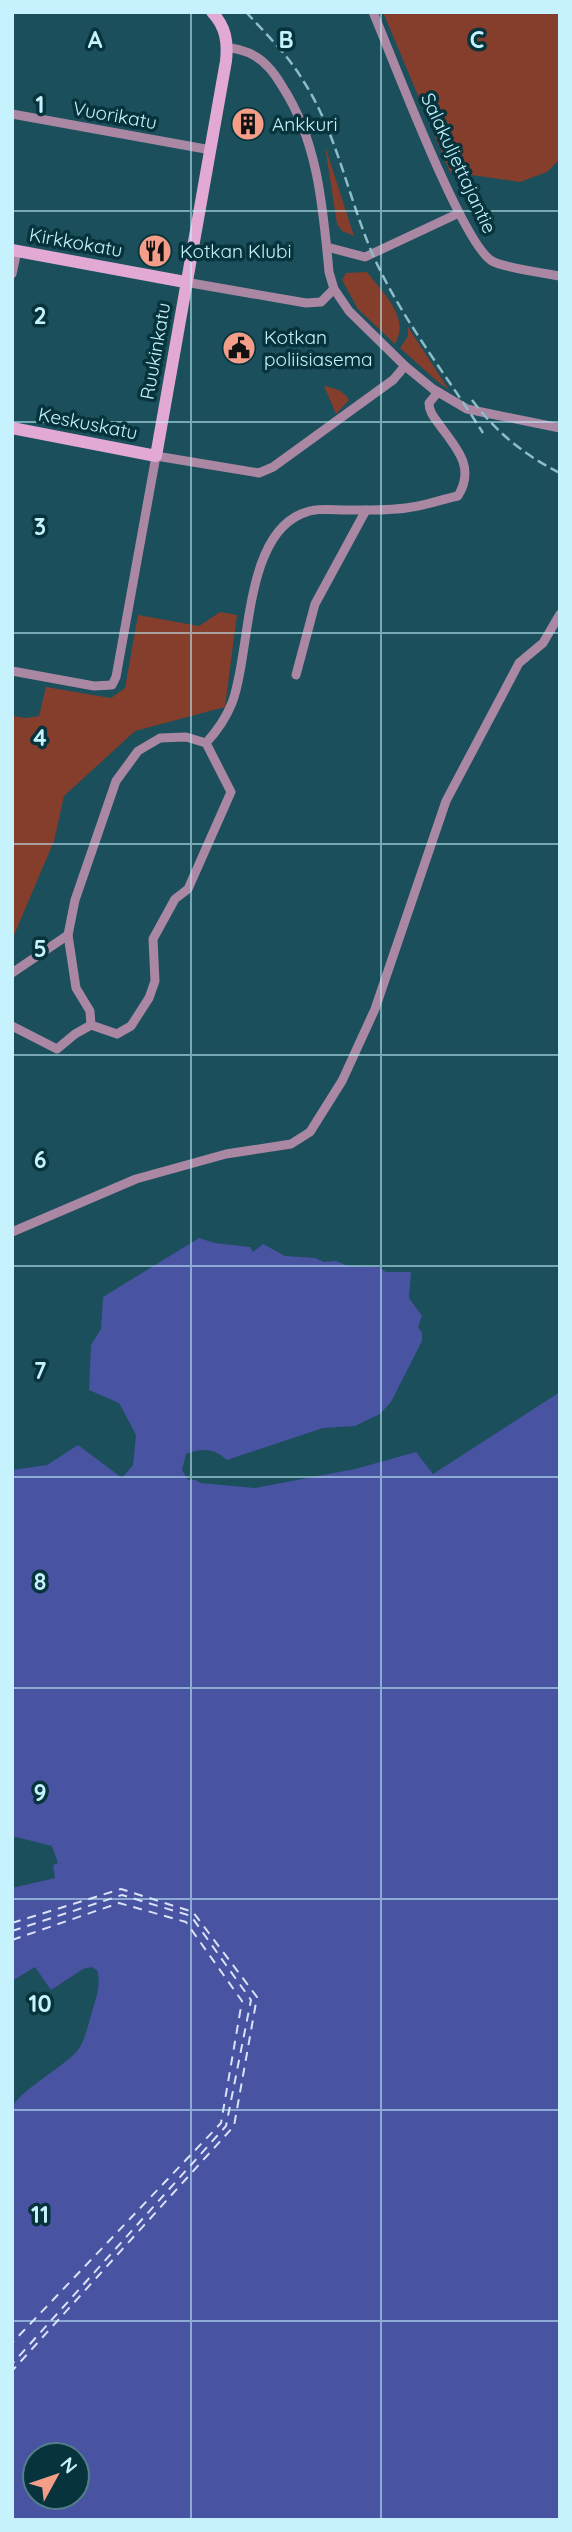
<svg xmlns="http://www.w3.org/2000/svg" width="572" height="2532" font-family="Quicksand,sans-serif">
  <style>
    .green { fill: #853d2c }
    .water { fill: #4853a2; fill-rule: evenodd }
    .lines { fill: none; stroke-linecap: round; stroke-linejoin: round }
    .ferry { stroke: #dbe1f7; stroke-width: 2; stroke-dasharray: 9 7; stroke-linecap: butt }
    .street { stroke: #aa87a2; stroke-width: 9 }
    .secondary { stroke: #e2a9d5; stroke-width: 12 }
    .rail { stroke: #8dbdc8; stroke-width: 2.5; stroke-dasharray: 10 5; stroke-linecap: butt }
    .grid { fill: none; stroke: #c5f2fd; stroke-width: 2; stroke-opacity: 0.55 }
    .labels { text-anchor: middle; stroke-width: 7; stroke-linejoin: round; paint-order: stroke }
    .street-label { font-size: 19px; fill: #c5f2fd; stroke: #07333c }
    .poi-label { font-size: 19px; fill: #c5f2fd; stroke: #07333c; text-anchor: start }
    .grid-label { font-size: 23px; text-anchor: middle; font-weight: bold; fill: #c5f2fd; stroke: #07333c; stroke-width: 7; stroke-linejoin: round; paint-order: stroke }
  </style>
  <rect width="100%" height="100%" fill="#1a4f5b"/>
  <!-- green -->
  <g class="green">
    <polygon points="383,12 560,12 560,159 547,172 520,182 450,172"/>
    <polygon points="325,146 354,236 342,231 337,224"/>
    <path d="M367 272C382 292 411 318 395 344L358 309 342 280 346 273Z"/>
    <polygon points="408,327 449,390 437,381 400,348 408,336"/>
    <path d="M324 386C335 388 343 390 349 400L336 414Z"/>
    <polygon points="220,612 237,615 225,707 135,731 64,796 54,841 12,940 12,716 26,718 39,716 46,687 111,698 125,688 138,615 199,626"/>
  </g>
  <!-- water -->
  <path class="water" d="M199 1238 215 1243 250 1247 253 1252 263 1244 285 1256 315 1258 324 1262 336 1261 348 1266 379 1267 386 1272H411L409 1298 422 1316 418 1327 422 1333V1341L391 1402 380 1414 355 1426 323 1428 227 1460C214 1448 201 1448 186 1454L182 1470 188 1480H196L200 1483 255 1488 355 1469 416 1452 433 1474 560 1392V2520H12V2108C18 2091 63 2068 78 2050 86 2039 89 2021 93 2008 97 1996 101 1983 97 1970L92 1967 83 1969 51 1990 35 1967 12 1981V1888L55 1878 53 1865 58 1863 52 1846 12 1836V1470L47 1465 78 1445 122 1478 133 1465 136 1435 119 1403 89 1390 91 1345 101 1329 103 1297ZM35 2455H77V2497H35Z"/>
  <g class="lines">
    <!-- ferry -->
    <g class="ferry">
      <polyline points="12,1923 121,1889 193,1912 257,1997 234,2126 12,2371"/>
      <polyline points="12,1931 122,1895 191,1916 251,2000 226,2126 12,2364"/>
      <polyline points="12,1940 119,1903 186,1922 242,2001 221,2123 12,2343"/>
    </g>
    <!-- street -->
    <g class="street">
      <path d="M373 12C391 54 462 244 492 261 504 268 544 273 560 276"/>
      <path d="M227 47C236 49 245 50 253 55 265 61 275 74 282 86 318 141 323 208 329 272L334 289 349 311 405 366 433 389 467 409 560 428"/>
      <polyline points="12,114 211,150"/>
      <polyline points="327,247 365,257 459,213"/>
      <polyline points="12,274 17,251"/>
      <polyline points="185,282 306,303 321,302 334,289"/>
      <polyline points="12,671 94,686 112,685 116,677 156,456 259,473 273,467 393,380 405,366"/>
      <polyline points="296,675 315,604 366,510"/>
      <polyline points="12,973 68,935"/>
      <path d="M91 1025 117 1034 131 1026 149 998 155 981 153 939 175 899 188 889 231 792 206 743C217 731 226 718 232 703 251 653 243 539 301 514 317 507 331 510 348 510 368 510 391 511 412 507 427 505 443 499 458 496 475 468 458 450 441 427 435 418 429 413 429 403L438 392"/>
      <polyline points="12,1026 57,1049 75,1034 91,1025 90,1011 76,988 68,935 75,900 116,781 138,751 160,738 186,737 206,743"/>
      <polyline points="12,1232 136,1179 226,1154 291,1144 310,1132 342,1081 375,1009 446,801 519,663 543,643 560,614"/>
    </g>
    <!-- secondary -->
    <g class="secondary">
      <polyline points="12,250 185,282"/>
      <path d="M12 428 156 456 226 61C228 42 226 27 212 12"/>
    </g>
    <!-- rail -->
    <g class="rail">
      <path d="M246 12C266 34 289 56 304 82 340 138 350 210 380 270 408 327 449 379 483 433"/>
      <path d="M472 400C496 432 524 455 560 473"/>
    </g>
  </g>
  <!-- grid -->
  <path class="grid" d="M191 12V2520M381 12V2520M12 211H560M12 422H560M12 633H560M12 844H560M12 1055H560M12 1266H560M12 1477H560M12 1688H560M12 1899H560M12 2110H560M12 2321H560"/>
  <!-- icons -->
  <defs>
    <symbol id="building-disc" viewBox="-11 -11 22 22"><circle r="9.5" fill="#f49e89" stroke="#07333c"/><path d="M-4-6H4V6H1V3H-1V6H-4ZM-2.5-4.3h1.7v1.8h-1.7ZM.8-4.3h1.7v1.8H.8ZM-2.5-1h1.7V.8h-1.7ZM.8-1h1.7V.8H.8Z" fill="#111"/></symbol>
    <symbol id="restaurant-disc" viewBox="-11 -11 22 22"><circle r="9.5" fill="#f49e89" stroke="#07333c"/><path d="M-5-6h1v4h1v-4h1v4h1v-4h1v5L-1.5 .5V6h-2V.5L-5-1ZM5-6V6H3V1.5H1.5Q1.5-4 5-6Z" fill="#111"/></symbol>
    <symbol id="civic-disc" viewBox="-11 -11 22 22"><circle r="9.5" fill="#f49e89" stroke="#07333c"/><path d="M-.6-6.5H3V-4.5H.6V-3L4-1V1h2V6H-6V1h2V-1L-.6-3ZM-1.2 2.5V6h2.4V2.5Z" fill="#111"/></symbol>
  </defs>
  <g fill-rule="evenodd">
    <use href="#building-disc" x="229" y="105" width="38" height="38"/>
    <use href="#restaurant-disc" x="136" y="232" width="38" height="38"/>
    <use href="#civic-disc" x="220" y="329" width="38" height="38"/>
  </g>
  <g class="labels">
    <!-- street labels -->
    <g class="street-label">
      <text transform="translate(115 115) rotate(10)" y="7">Vuorikatu</text>
      <text transform="translate(459 163) rotate(65)" y="7">Salakuljettajantie</text>
      <text transform="translate(76 242) rotate(10)" y="7">Kirkkokatu</text>
      <text transform="translate(155 351) rotate(-80)" y="7">Ruukinkatu</text>
      <text transform="translate(88 423) rotate(11)" y="7">Keskuskatu</text>
    </g>
    <!-- poi labels -->
    <g class="poi-label">
      <text x="272" y="131">Ankkuri</text>
      <text x="180" y="258">Kotkan Klubi</text>
      <text x="264" y="344">Kotkan<tspan x="264" dy="22">poliisiasema</tspan></text>
    </g>
  </g>
  <g class="grid-label">
    <text x="95" y="48">A</text>
    <text x="286" y="48">B</text>
    <text x="477" y="48">C</text>
    <text x="40" y="113">1</text>
    <text x="40" y="324">2</text>
    <text x="40" y="535">3</text>
    <text x="40" y="746">4</text>
    <text x="40" y="957">5</text>
    <text x="40" y="1168">6</text>
    <text x="40" y="1379">7</text>
    <text x="40" y="1590">8</text>
    <text x="40" y="1801">9</text>
    <text x="40" y="2012">10</text>
    <text x="40" y="2223">11</text>
  </g>
  <!-- border -->
  <rect width="572" height="2532" fill="none" stroke="#c5f2fd" stroke-width="28"/>
  <!-- north arrow -->
  <g transform="translate(56 2476) rotate(50)"><circle r="33" fill="#07333c" stroke="#537f89" stroke-width="2"/>
  <path d="M0-5L12 26L0 18L-12 26Z" fill="#f49e89"/>
  <text y="-10" font-size="19" font-weight="bold" text-anchor="middle" fill="#c5f2fd">N</text>
  </g>
</svg>
